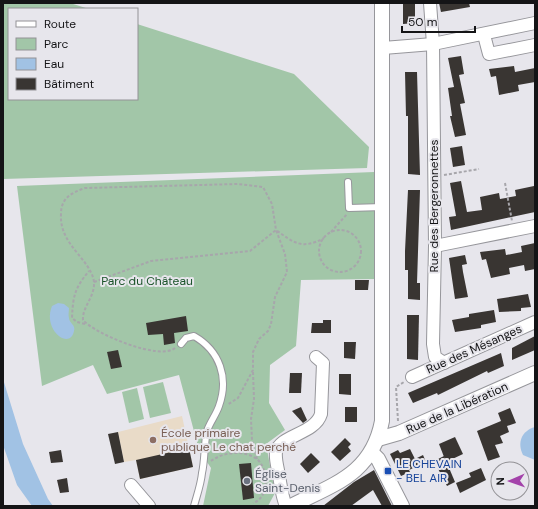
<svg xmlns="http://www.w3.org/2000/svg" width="538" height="509" font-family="'DM Sans',sans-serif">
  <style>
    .education { fill: #e9dbc8 }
    .green { fill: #a2c6a8 }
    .water { fill: #a1c2e4 }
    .building { fill: #393532 }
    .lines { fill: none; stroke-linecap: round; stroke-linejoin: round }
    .service-casing { stroke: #96969b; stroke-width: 8 }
    .minor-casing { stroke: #96969b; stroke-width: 14 }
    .tertiary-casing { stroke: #96969b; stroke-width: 16 }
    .path { stroke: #a7a6ab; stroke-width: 2; stroke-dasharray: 3 2; stroke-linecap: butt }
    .service { stroke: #fff; stroke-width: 6 }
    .minor { stroke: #fff; stroke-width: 12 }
    .tertiary { stroke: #fff; stroke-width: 14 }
    .education-dot { fill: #8d6e63; stroke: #e7e6ec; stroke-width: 1.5 }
    .transit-dot { fill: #1a4fb4; stroke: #e7e6ec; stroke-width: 1.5 }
    .worship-dot { fill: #6b7280; stroke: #e7e6ec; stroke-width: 1.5 }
    .labels { text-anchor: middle; stroke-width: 4; stroke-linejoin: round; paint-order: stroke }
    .street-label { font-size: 12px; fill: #141416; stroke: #e7e6ec }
    .park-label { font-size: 12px; fill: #195228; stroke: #e7e6ec }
    .education-label { font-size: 12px; fill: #785e54; stroke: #e7e6ec; text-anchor: start }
    .transit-label { font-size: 12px; fill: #164399; stroke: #e7e6ec; text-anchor: start }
    .worship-label { font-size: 12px; fill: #5b616d; stroke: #e7e6ec; text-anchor: start }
  </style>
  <rect width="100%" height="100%" fill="#e7e6ec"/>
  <!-- education -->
  <polygon class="education" points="182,416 193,467 140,479 136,460 124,462 118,432"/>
  <!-- green -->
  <g class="green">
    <polygon points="3,3 70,3 89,9 9,9 9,99 137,99 137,24 294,74 369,147 367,168 3,179"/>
    <polygon points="374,172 375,279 301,280 296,346 270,365 269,403 285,430 266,444 275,493 268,506 203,506 211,468 199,450 179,375 107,394 93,365 42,386 17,186"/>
    <polygon points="163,382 171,413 150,418 143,387"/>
    <polygon points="137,388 144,419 129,423 122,392"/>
  </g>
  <!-- water -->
  <g class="water">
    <path d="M58 303 64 304 69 308C69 311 68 315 69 318 69 323 76 325 74 331 70 351 42 330 52 306Z"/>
    <polygon points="3,379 23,444 48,499 53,506 32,506 17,485 3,445"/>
    <path d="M535 427V460L523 455C517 443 521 431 535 427Z"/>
  </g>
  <!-- building -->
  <g class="building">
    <polygon points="439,3 469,3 470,7 441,12"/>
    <polygon points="403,4 415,4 415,23 403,24"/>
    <polygon points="461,56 464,74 459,75 465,103 460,104 466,135 455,137 450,116 452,116 448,88 454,87 448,58"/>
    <polygon points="514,66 515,72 535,68 535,82 518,85 519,91 499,95 496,76 491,77 489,69"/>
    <polygon points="405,72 417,72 420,175 408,174 408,116 406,116"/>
    <polygon points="462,146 465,165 453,167 450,148"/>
    <polygon points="461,181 467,212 482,210 480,197 499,193 500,199 516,196 515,190 534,186 535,212 451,230 449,217 456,216 450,183"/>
    <polygon points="408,190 420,190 417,283 420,283 420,300 408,299 408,270 405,270 405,251"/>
    <polygon points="535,243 535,269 525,271 524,265 509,268 510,274 491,278 486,259 482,260 480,252 505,249 506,255 522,252 521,246"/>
    <polygon points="465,255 467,264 462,265 463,272 468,297 455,299 449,258"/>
    <polygon points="355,280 369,280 368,290 355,290"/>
    <polygon points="528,294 531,307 521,308 521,311 499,312 497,299"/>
    <polygon points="494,310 496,322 481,325 481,328 455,332 452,320 469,317 469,314"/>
    <polygon points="407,315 419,315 418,360 407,359"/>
    <polygon points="186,316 188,331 174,333 175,343 164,345 163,334 148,335 146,323"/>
    <polygon points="323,320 331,320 331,333 311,333 312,323 323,323"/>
    <polygon points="535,336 535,350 512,360 512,348"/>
    <polygon points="344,342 356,342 355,359 344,358"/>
    <polygon points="118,350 122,367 111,369 107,352"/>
    <polygon points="501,353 504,366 488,373 487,371 438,395 437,393 413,403 408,393"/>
    <polygon points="290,373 302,373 301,393 289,393"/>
    <polygon points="339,374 351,374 351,395 339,394"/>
    <polygon points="301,407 307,420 303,423 292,411"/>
    <rect x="345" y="407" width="12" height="15"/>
    <polygon points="510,408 516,423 507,426 509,432 500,436 503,443 495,445 500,457 488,461 477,431 501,421 498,413"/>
    <polygon points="118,432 124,462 115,464 108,434"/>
    <polygon points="455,437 463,454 446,462 439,444"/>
    <polygon points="345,438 351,444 348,447 351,451 340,461 331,452"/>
    <polygon points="189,448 193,467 140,479 136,460"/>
    <polygon points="410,449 415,459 423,455 426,462 409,470 410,472 401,476 390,454 398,450 400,453"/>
    <polygon points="61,450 63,462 51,463 49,452"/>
    <polygon points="311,453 320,462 308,473 300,464"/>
    <polygon points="444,456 455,482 447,486 434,461"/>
    <polygon points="251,463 254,498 243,500 239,464"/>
    <polygon points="481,468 486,480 460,493 456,483 471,477 469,473"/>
    <polygon points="374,470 392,506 382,506 373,490 351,506 323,506 354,482"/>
    <polygon points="67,478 69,492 60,493 57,480"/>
  </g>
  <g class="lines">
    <defs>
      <g id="service">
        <polyline points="348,182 349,208 383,207"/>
        <path d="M181 344 186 338 194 336C220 351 229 378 219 406 216 415 210 422 207 431 204 444 205 460 202 473 201 484 197 495 194 506"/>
      </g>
      <g id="minor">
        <polyline points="430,3 433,44 435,246 433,344 435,357 444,363"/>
        <polyline points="484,35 489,54 535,45"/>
        <polyline points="383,48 433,44 535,23"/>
        <polyline points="435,246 535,226"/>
        <polyline points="412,377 535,322"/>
        <polyline points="131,485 149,506"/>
        <path d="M286 506C282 497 281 486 279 476 278 468 275 460 276 452 280 435 315 434 321 414L323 363 316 357"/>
      </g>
      <g id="tertiary">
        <polyline points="378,439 399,433 535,373"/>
        <polyline points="372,453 378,459 402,506"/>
        <path d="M291 506C334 484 372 474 382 421V3"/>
      </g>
    </defs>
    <!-- service casing -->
    <use href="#service" class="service-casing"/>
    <!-- minor casing -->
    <use href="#minor" class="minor-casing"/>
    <!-- tertiary casing -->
    <use href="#tertiary" class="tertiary-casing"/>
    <!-- path -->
    <g class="path">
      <polyline points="444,175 479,169"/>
      <polyline points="505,183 512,221"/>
      <circle cx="340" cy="251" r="21"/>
      <polyline points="331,232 347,214"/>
      <path d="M94 282 151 261 250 251 276 230C294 243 302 250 324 238"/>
      <path d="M85 324 77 322 72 318C73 295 75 288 89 271"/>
      <path d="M175 348C160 361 95 334 83 320 82 307 95 297 94 282 91 259 59 245 61 214 61 198 71 193 85 188L238 184 263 187 272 204 276 230 285 254 287 272 275 297 271 324 268 331 259 339 253 352V370L238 398 227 405"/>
      <polyline points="253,372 254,399 251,419 252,440 257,459"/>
      <polyline points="398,421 396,387 404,382"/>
      <path d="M211 461C223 452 245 449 258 460 269 471 269 498 253 503"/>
    </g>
    <!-- service -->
    <use href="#service" class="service"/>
    <!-- minor -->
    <use href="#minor" class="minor"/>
    <!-- tertiary -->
    <use href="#tertiary" class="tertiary"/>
  </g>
  <!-- markers -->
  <circle class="education-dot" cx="153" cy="440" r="4"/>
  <rect class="transit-dot" x="384" y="467" width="8" height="8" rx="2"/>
  <circle class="worship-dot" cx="247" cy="481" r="4"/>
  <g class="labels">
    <!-- street labels -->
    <g class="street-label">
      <text transform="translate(434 206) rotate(-90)" y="4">Rue des Bergeronnettes</text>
      <text transform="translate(474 349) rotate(-24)" y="4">Rue des Mésanges</text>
      <text transform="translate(457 408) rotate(-24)" y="4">Rue de la Libération</text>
    </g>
    <!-- park labels -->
    <g class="park-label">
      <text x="147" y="285">Parc du Château</text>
    </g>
    <!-- education labels -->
    <g class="education-label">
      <text x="161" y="437">École primaire<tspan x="161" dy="14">publique Le chat perché</tspan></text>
    </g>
    <!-- transit labels -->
    <g class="transit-label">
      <text x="396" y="468">LE CHEVAIN<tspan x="396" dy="14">- BEL AIR</tspan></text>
    </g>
    <!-- worship labels -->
    <g class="worship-label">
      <text x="255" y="478">Église<tspan x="255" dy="14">Saint-Denis</tspan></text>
    </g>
  </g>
  <!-- border -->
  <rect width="538" height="509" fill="none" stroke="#141416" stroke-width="8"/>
  <!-- legend -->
  <rect x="8" y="8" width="130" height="92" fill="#e7e6ec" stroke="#939296"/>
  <rect x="16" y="21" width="20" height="6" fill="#ffffff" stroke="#939296"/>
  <text x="44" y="28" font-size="12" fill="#141416">Route</text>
  <rect x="16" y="38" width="20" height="12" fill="#a2c6a8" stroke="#939296"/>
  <text x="44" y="48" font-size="12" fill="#141416">Parc</text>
  <rect x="16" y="58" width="20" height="12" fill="#a1c2e4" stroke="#939296"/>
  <text x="44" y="68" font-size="12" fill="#141416">Eau</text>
  <rect x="16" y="78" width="20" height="12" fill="#393532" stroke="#939296"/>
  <text x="44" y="88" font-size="12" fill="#141416">Bâtiment</text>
  <!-- north arrow -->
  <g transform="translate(510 481) rotate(268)"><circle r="19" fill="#e7e6ec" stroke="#939296"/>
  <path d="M0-3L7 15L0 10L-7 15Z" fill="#a342aa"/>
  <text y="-6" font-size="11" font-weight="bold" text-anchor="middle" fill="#141416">N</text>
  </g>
  <!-- scale -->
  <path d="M402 26v6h73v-6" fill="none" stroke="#141416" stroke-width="2"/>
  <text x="408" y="26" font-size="12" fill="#141416" stroke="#e7e6ec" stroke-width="3" paint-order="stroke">50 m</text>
</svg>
